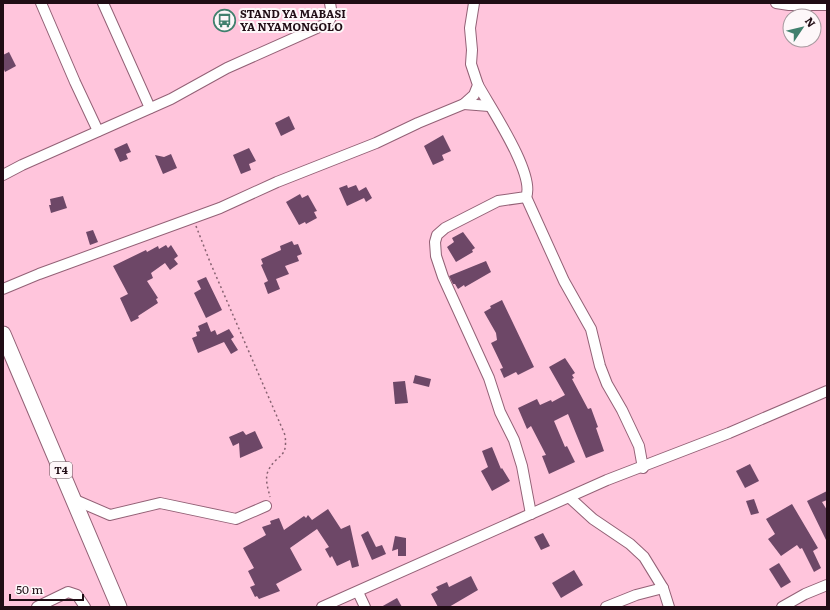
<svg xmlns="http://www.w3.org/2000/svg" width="830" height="610" font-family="Literata,serif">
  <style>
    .building { fill: #6d4767 }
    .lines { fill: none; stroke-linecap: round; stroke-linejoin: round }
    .minor-casing { stroke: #936176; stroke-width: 12 }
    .highway-casing { stroke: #936176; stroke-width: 17 }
    .path { stroke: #876271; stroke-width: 1.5; stroke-dasharray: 2 3; stroke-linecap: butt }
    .minor { stroke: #fff; stroke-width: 10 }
    .highway { stroke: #fff; stroke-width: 15 }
    .labels { text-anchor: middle; stroke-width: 4; stroke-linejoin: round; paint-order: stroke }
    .shield { fill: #fdf7f9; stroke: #625359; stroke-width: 1 }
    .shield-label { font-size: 10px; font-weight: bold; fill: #200d15 }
    .poi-label { font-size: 11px; font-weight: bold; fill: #200d15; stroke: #fdf7f9; text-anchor: start }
  </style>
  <rect width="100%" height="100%" fill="#ffc5dc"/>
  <!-- building -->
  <g class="building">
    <polygon points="9,52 16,66 5,72 3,67 3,55"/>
    <polygon points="289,116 295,129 281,136 275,123"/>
    <polygon points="443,135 451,151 442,155 444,160 433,165 424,146"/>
    <polygon points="127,143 131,152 126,154 128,159 120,162 114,149"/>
    <polygon points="249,148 256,161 249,164 251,170 241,174 233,155"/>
    <polygon points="171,154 177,168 163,174 155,155 164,157"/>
    <polygon points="347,185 348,188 356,185 359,191 366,187 372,198 366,202 364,198 347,206 339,188"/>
    <polygon points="300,194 302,198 308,195 317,211 314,212 317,218 306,224 305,222 299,225 286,202"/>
    <polygon points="63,196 67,208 51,213 49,205 51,205 50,199"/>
    <polygon points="93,230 98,242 90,245 86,232"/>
    <polygon points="463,232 475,248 472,250 473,252 456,262 447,247 454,242 452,238"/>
    <polygon points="292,241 294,245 298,244 302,254 297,256 299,261 285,266 289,274 276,279 280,289 268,294 264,283 268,281 261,265 263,264 261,259 281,250 280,246"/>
    <polygon points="166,245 168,248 171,245 178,256 174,259 178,264 170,270 165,263 151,273 153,278 147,281 158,298 156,299 158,303 138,316 139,318 131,322 120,298 128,294 113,266 146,250 147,252 158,246 159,249"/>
    <polygon points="486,261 491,272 465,287 464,285 458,289 455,284 453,284 449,276"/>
    <polygon points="206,277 222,310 206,318 194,293 201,289 197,281"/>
    <polygon points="502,300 534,367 518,375 516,372 504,378 500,369 503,368 491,343 497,340 496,333 484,312 491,308 490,306"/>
    <polygon points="207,322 211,332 215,330 217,335 229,329 234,337 231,339 238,350 231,354 224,342 198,353 192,338 197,336 196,332 200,331 198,326"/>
    <polygon points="565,358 575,373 572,375 574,378 572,379 588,409 591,408 598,427 596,428 604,451 586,458 568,414 554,421 565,447 567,446 575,462 549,474 542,456 546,455 531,426 527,429 518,408 537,399 540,405 551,400 552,402 565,395 549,367"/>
    <polygon points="415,375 431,379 429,387 413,383"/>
    <polygon points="405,381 408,403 395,404 393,382"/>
    <polygon points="243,431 246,435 255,431 263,448 240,458 239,443 233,446 229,437"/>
    <polygon points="492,447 501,469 502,468 510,481 492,491 481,471 488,467 482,451"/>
    <polygon points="750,464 759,481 745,488 736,471"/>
    <polygon points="827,491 827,500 822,502 827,510 827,542 807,501"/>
    <polygon points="754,499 759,513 751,515 746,501"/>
    <polygon points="792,504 818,548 813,551 821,568 814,572 802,548 800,549 797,545 781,556 768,539 775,534 766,519"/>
    <polygon points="328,509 341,529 350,525 359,566 352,568 350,560 337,566 332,556 330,558 325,549 329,547 317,529 290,548 302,570 276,584 280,591 259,599 257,596 255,597 250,587 255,585 248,571 254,568 243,548 266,535 262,527 271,524 270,521 279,518 284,530 304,516 306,518 308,515 312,520"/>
    <polygon points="368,531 376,547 382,545 386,554 372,560 361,535"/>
    <polygon points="543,533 550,546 541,550 534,537"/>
    <polygon points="395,536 406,538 406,556 398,556 398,549 392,551"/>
    <polygon points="779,563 791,582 781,588 769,569"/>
    <polygon points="574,570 583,585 561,598 552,583"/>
    <polygon points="471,576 478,590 449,607 438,607 431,594 438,590 436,587 447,582 449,587"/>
    <polygon points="397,598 402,607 381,607"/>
  </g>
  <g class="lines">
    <defs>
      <g id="minor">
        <polyline points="41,3 75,82 98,131"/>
        <polyline points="103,3 150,108"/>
        <polyline points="776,3 789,5 827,5"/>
        <path d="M478 85C490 107 536 175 526 197L498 201 445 228 437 235 435 242 436 256 443 277 489 378 500 412 514 440 522 466 531 514"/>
        <polyline points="464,104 489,106"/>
        <polyline points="3,175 22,165 171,99 227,68 328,23 332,15 330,3"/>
        <polyline points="526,197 564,281 591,329 600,366 607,384 622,410 639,446 643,468"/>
        <polyline points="3,289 39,274 220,208 277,182 376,143 418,123 464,104 474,95 478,85 471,64 472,50 470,28 474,3"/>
        <polyline points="570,498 593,519 630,544 644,557 663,588 669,607"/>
        <polyline points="73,499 110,515 160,503 236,519 266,506"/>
        <polyline points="358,592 365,607"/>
        <polyline points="37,607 68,592 77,595 85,607"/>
        <polyline points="322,607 607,480 729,433 827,391"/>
        <polyline points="606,607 636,595 663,588"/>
        <polyline points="782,607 805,594 827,585"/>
      </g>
      <polyline id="highway" points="3,334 119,607"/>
    </defs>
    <!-- minor casing -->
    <use href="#minor" class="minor-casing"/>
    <!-- highway casing -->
    <use href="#highway" class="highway-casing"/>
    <!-- path -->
    <path class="path" d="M196 226 210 262 285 435C288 459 278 453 269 469 264 478 268 488 270 497"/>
    <!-- minor -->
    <use href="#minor" class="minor"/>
    <!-- highway -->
    <use href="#highway" class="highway"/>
  </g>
  <!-- icons -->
  <defs>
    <symbol id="bus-ring" viewBox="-11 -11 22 22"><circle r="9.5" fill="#fdf7f9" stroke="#41806e" stroke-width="1.5"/><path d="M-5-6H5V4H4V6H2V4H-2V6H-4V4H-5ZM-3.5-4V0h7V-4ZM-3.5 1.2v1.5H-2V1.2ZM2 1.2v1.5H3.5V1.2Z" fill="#41806e"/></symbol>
  </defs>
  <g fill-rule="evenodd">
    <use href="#bus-ring" x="212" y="8" width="25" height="25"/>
  </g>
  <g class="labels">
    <!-- shield labels -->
    <rect class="shield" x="50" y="462" width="22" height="16" rx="3"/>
    <g class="shield-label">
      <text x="61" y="474">T4</text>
    </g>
    <!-- poi labels -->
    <g class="poi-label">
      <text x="240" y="18">STAND YA MABASI<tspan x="240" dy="13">YA NYAMONGOLO</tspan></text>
    </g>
  </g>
  <!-- border -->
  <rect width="830" height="610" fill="none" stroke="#200d15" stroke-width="8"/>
  <!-- north arrow -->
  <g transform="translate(802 28) rotate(55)"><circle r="19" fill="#fdf7f9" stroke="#a5999e"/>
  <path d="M0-3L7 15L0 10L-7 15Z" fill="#41806e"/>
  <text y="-6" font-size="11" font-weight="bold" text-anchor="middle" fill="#200d15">N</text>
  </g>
  <!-- scale -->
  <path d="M10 594v6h73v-6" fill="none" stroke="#200d15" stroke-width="2"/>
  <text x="16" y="594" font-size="12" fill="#200d15" stroke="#fdf7f9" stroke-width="3" paint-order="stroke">50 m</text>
</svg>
